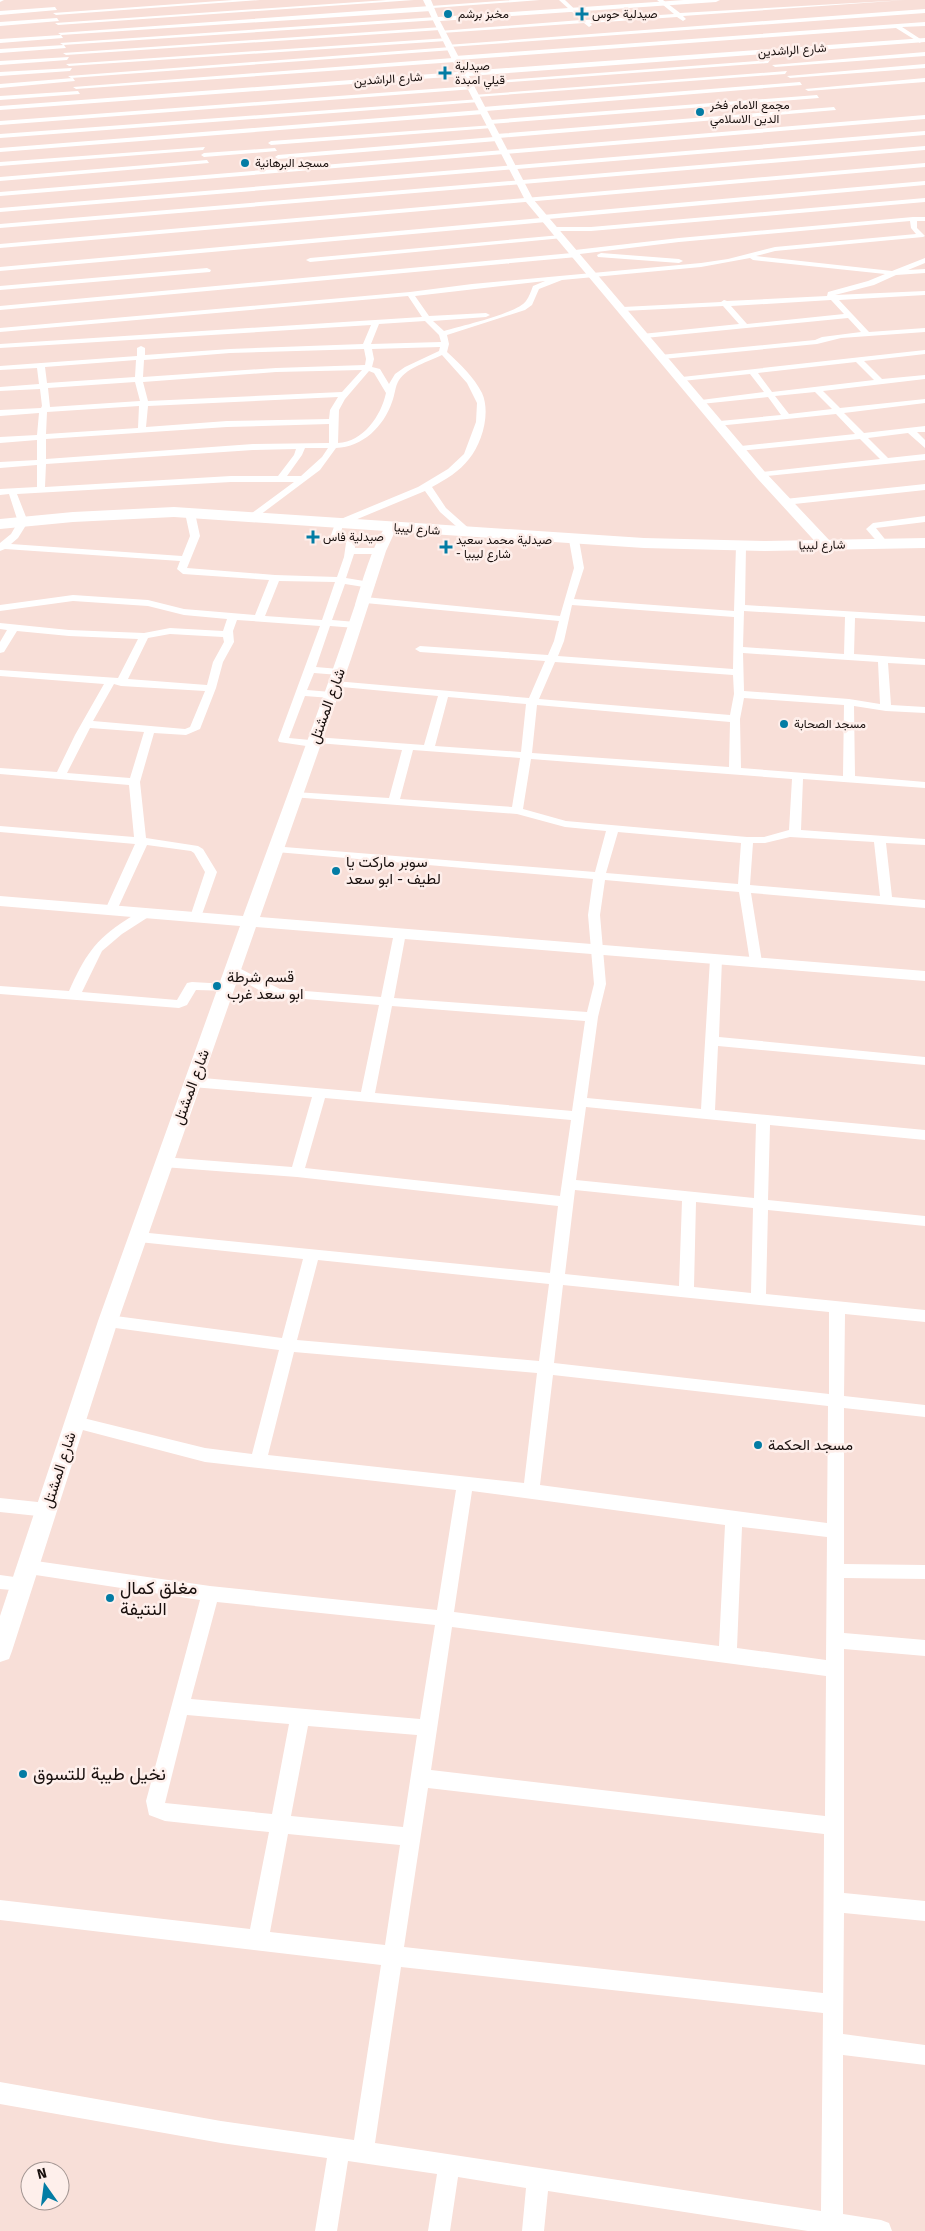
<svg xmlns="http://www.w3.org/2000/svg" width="925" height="2231" font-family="'Fira Sans',Vazirmatn,sans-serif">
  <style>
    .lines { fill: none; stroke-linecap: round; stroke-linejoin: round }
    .street { fill: #fff; fill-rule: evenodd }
    .secondary { fill: #fff; fill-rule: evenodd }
    .highway { fill: #fff; fill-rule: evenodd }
    .poi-dot { fill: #037ca4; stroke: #feefeb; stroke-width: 2 }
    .labels { text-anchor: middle; stroke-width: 5; stroke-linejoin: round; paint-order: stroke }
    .far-poi-label { font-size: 12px; fill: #180f0d; stroke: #feefeb; text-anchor: start }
    .far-street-label { font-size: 12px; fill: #180f0d; stroke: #feefeb }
    .street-label { font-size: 15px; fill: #180f0d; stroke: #feefeb }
    .poi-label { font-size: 15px; fill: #180f0d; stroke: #feefeb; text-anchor: start }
    .near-poi-label { font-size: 18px; fill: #180f0d; stroke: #feefeb; text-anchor: start }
  </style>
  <rect width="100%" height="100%" fill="#f8dfd8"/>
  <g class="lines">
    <!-- street -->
    <g class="street">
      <polygon points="0,0 4,0 0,2"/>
      <polygon points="233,0 260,0 56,15 53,13"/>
      <polygon points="387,0 414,0 58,25 55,23"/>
      <polygon points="513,0 540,0 433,8 431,11 61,35 58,33"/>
      <polygon points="559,0 565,0 586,20 674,14 657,0 663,0 680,13 906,0 683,16 686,19 683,21 677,17 590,23 592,25 589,27 584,23 442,33 439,31 581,20"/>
      <polygon points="55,7 57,10 0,15 0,11"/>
      <polygon points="925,9 925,13 449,47 446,45"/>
      <polygon points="436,17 438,20 63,45 60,43"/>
      <polygon points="57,18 59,21 0,26 0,22"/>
      <polygon points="925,22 925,26 902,27 922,40 920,43 896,28 457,60 455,62 76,89 73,87 453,58 455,56"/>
      <polygon points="442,27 440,30 66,55 63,53"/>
      <polygon points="61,35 63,38 0,43 0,39"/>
      <polygon points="448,38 446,41 69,66 66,64"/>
      <polygon points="64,45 66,48 0,53 0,49"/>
      <polygon points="451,47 453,50 71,78 68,76"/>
      <polygon points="925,52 925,56 775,67 772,65"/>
      <polygon points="69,57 67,60 0,65 0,61"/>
      <polygon points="770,60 768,63 469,85 466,83"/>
      <polygon points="925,64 925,68 790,78 787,76"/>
      <polygon points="72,68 70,71 0,76 0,72"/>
      <polygon points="787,71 785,74 476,97 473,95"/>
      <polygon points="73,78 75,81 0,88 0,84"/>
      <polygon points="925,78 925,82 808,91 805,89"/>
      <polygon points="800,82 802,85 486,111 487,112 484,114 0,152 0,148 481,110 480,109 483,107"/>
      <polygon points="472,86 474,89 0,125 0,121"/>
      <polygon points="78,91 80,94 0,100 0,96"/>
      <polygon points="817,95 819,98 490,124 487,122 490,120"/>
      <polygon points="481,99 479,102 0,138 0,134"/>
      <polygon points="834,107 836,110 499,138 500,139 497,141 278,159 275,157 278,155 494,137 493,136 496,134"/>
      <polygon points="925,115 925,119 0,196 0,192"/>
      <polygon points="494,125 492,128 271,145 268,143 271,141"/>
      <polygon points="925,131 925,135 0,212 0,208"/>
      <polygon points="925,146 925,150 0,228 0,224"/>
      <polygon points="205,147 203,150 0,166 0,162"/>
      <polygon points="275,148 277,151 204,157 201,155 204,153"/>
      <polygon points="207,160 209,163 0,181 0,177"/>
      <polygon points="925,163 925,167 0,248 0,244"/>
      <polygon points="925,181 925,185 548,219 548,221 546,222 0,271 0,267 541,218 541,216 543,215"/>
      <polygon points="925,198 925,202 591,231 553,231 550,229 553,227 591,227"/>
      <path d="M913 217H925V221H917V228L925 236 923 237 775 251 756 256 892 271 925 258V263L908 270 925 269V273L896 275 874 285 835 295 925 291V295L839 300 869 332 925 328V332L841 338 817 344 663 359H660V355L815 340 822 337 861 332 848 318 645 338 641 336 642 334 739 324 723 306 623 311 619 309 623 307 721 302 724 300 727 301 827 296 828 292 868 281 885 274 753 260 750 258 701 267 562 280 539 289 532 305 525 310 447 335 449 344 447 352C460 364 474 377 482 393 491 413 482 443 469 459 460 471 445 480 432 487L446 508 473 532 468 535 465 534 440 512 425 491 343 525 340 536 354 539 355 548H380L385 551 380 554H354L346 578 370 582 375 585 370 588 345 584 332 620 356 622 361 625 356 628 330 626 316 667 339 669 344 672 339 675 314 673 307 690 331 692 336 695 331 698 305 696 289 738 310 740 315 737 424 745 438 696 331 686 330 684 335 681 529 698 545 661 420 652 415 649 420 646 548 655 554 641 559 621 365 603 360 600 365 597 560 616 574 568 569 540 574 537 579 540 584 568 574 599 734 611 736 546 741 543 746 546 745 605 925 616V622L855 618 854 654 925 659V665L888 663 891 705 925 707V713L886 711 854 706 855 776 925 782V788L803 779 801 830 925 839V845L886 843 892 897 925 900V908L751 893 762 962 756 966 750 962 739 892 605 880 600 915 606 984 598 1017 587 1098 701 1109 710 959 716 955 722 959 719 1037 925 1057V1065L718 1046 715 1110 925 1130V1140L770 1125 768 1200 925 1216V1226L768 1210 766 1294 925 1310V1322L845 1314 844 1396 925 1405V1417L844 1408V1564L925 1565V1579L844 1578V1633L925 1640V1656L844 1649V1893L925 1901V1921L844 1913 843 2034 925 2045V2065L843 2055V2214L881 2220 889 2223 892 2231H808L548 2191 544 2231H522L526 2188 458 2177 450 2231H428L437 2174 348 2161 337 2231H315L327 2158 221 2143 0 2104V2082L221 2121 354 2140 381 1965 0 1920V1900L250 1929 269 1832 165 1821 149 1815 146 1801 200 1600 29 1574 23 1572 20 1567 23 1562 29 1560 210 1586 437 1610 456 1490 205 1462 75 1428 69 1427 67 1422 69 1417 75 1416 205 1448 252 1454 279 1350 108 1327 103 1325 100 1321 103 1317 108 1315 282 1338 303 1259 139 1242 134 1241 132 1237 134 1233 139 1232 550 1273 558 1206 297 1177 163 1167 158 1165 156 1162 158 1159 163 1157 292 1167 312 1097 192 1087 185 1082 187 1079 192 1077 361 1092 379 1005 280 997 264 993 229 973 227 970 229 967H237L280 989 381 997 394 933 400 929 406 933 394 998 587 1012 594 984 588 915 593 879 276 852 270 848 272 846 595 872 606 831 565 827 517 814 291 797 289 795 291 793 295 792 389 798 402 750 318 743 313 747 279 742 278 740 320 626 237 620 233 631 234 642 223 662 216 688 200 729 186 735 154 733 140 782 146 838 198 846 203 849 217 872 200 920H192L190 917 205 872 194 853 191 851 147 845 117 910 111 914 105 910 135 844 0 832V826L134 837 129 785 0 774V768L57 772 75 735 104 684 0 676V670L118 678 138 639 69 636 17 631 4 652 0 653V642L7 630 0 629V623L69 630 144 633 170 628 223 631 227 619 184 615 148 606 73 601 0 611V605L73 595 148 600 184 609 255 615 269 580 183 574 177 569 180 561 5 549 0 551V543L11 534 18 522 9 494 0 495V489L37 487V465L0 468V462L37 460V440L0 443V437L37 435 39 413 0 416V410L41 408 42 406 40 389 0 391V387L39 384 37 368 0 370V366L137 356V348L141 346 145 348V355L230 349 363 344 371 325 0 348V344L422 317 408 296 0 332V328L410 292 472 284 701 263 728 259 775 247 916 234 911 228 910 221 679 242 580 254V257H577L0 310V306L572 253V250H575L679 238ZM545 281 533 286C531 291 529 297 526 301 518 313 461 326 444 331L433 321 486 317 490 315 486 313 429 316 415 296ZM831 300 844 314 747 324 731 306ZM425 321 439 335 441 342 371 344 379 324ZM440 347 439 351 405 367 395 374 389 384 380 369 372 367 374 359 372 349ZM364 349 366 359 365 365 276 368 143 377 144 360 230 353ZM442 355 467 383 477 403 476 422 464 454 448 469 418 487 336 521 330 538 346 543 344 557 337 577 275 575 187 568 200 536 195 513 190 510 185 513 190 536 182 556 11 544 18 538 28 522 17 494 231 482H294L248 516 250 518H256L320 470 336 448C363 447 384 426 392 402 395 395 395 386 399 380 408 367 428 362 442 355ZM136 360 135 377 47 383 45 367ZM362 370 342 392 148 401 143 382 276 372ZM369 371 374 373 386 393C381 416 363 442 338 443L339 410 345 399ZM135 382 140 401 50 407 48 388ZM338 397 330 410 329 419 227 421 146 427 148 406ZM139 406 138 428 46 434 47 412ZM329 424V443L253 444 46 459V439L227 427ZM305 448H328L322 457 301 476H287L302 455ZM296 449 294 455 278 476H231L45 487 46 464 253 450ZM279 581 335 582 322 620 265 616ZM572 605 734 617 733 669 558 656 564 641ZM744 611 845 617 844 654 743 647ZM170 634 223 637 224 642 213 662 207 685 128 679 148 638ZM743 653 878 662 880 704 849 699 744 691ZM555 662 733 675 734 694 730 715 539 699ZM114 684 121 686 205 691 190 727 185 729 93 721ZM448 697 526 704 521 752 435 746ZM744 698 844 705 843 776 741 768 740 719ZM537 705 730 722 729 767 532 753ZM90 728 144 732 130 778 67 773ZM413 750 520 758 512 807 400 799ZM531 759 792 779 789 830 764 837H747L566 821 523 809ZM618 832 741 843 738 884 606 873ZM790 837 874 842 880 896 750 885 753 843H765ZM392 1006 585 1021 572 1111 375 1093ZM325 1098 571 1120 560 1196 305 1168ZM586 1107 756 1124 754 1198 576 1180ZM575 1190 682 1201 679 1286 565 1274ZM696 1202 753 1208 751 1293 694 1287ZM318 1260 549 1284 539 1361 297 1340ZM563 1285 829 1312V1394L554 1363ZM294 1352 537 1373 524 1483 268 1455ZM553 1375 828 1406 827 1523 540 1485ZM472 1491 725 1525 719 1646 454 1612ZM742 1527 827 1537 826 1660 737 1648ZM217 1602 435 1625 420 1719 191 1699ZM452 1627 826 1676 825 1816 431 1770ZM187 1715 289 1724 272 1814 165 1803ZM308 1726 417 1735 403 1827 291 1816ZM428 1788 824 1834 823 1993 404 1947ZM288 1834 400 1845 385 1945 270 1932ZM401 1967 823 2013 821 2211 375 2143Z"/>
      <polygon points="561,235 563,236 563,238 310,262 306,260 310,258"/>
      <polygon points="601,253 679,259 683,261 679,263 598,257 597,255"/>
      <polygon points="207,268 211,270 210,272 0,290 0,286"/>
      <path d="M925 350V354L864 361 882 379 925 375V379L823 391 840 408 925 399V403L844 413 864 433 925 426V432H917L925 440V448L908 433 868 438 888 458 925 454V460L758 477 757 475 761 472 880 459 860 439 738 451 737 449 741 446 855 434 836 414 717 426V422L720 421 781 415 768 397 701 404 697 402 701 400 764 392 750 374 682 381 678 379 682 377ZM856 362 874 380 772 392 758 373ZM815 392 832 409 789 414 775 396Z"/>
      <polygon points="925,484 925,490 785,505 780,502 785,499"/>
      <polygon points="925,516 925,522 876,528 888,543 883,546 880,545 866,529 873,523"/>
      <path d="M146 909 150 910 152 913 150 916 122 934 102 951 82 992 177 1000 187 983 192 982 227 984 233 988 232 991 196 990 187 1005 179 1008 0 994V986L69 991C84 958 94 940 126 920 132 916 139 911 146 909Z"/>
      <polygon points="0,1498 47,1503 53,1505 55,1510 53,1515 47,1517 0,1512"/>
      <polygon points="0,1575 29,1579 32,1584 29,1589 23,1591 0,1589"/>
    </g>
    <!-- secondary -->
    <g class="secondary">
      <polygon points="423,0 431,0 438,17 684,0 720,0 716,2 440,21 466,71 925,38 925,42 469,76 533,199 765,472 831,542 832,545 831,548 821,548 757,478 526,202 461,76 0,110 0,106 458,72"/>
      <path d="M391 523 397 527 386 551 351 659 260 917 925 971V981L256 927 118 1321 12 1651 9 1659 0 1662V1616L98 1321 240 926 0 906V896L243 916C281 812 320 709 355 605 360 590 377 527 391 523Z"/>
    </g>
    <!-- highway -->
    <polygon class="highway" points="174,507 644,538 765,541 925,538 925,548 765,551 644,548 174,517 73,522 0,529 0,519 73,512"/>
  </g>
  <!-- markers -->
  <g class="poi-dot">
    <circle cx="448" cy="14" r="5"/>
    <path d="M579.5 6.5h5v5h5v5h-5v5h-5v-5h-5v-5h5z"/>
    <path d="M442.5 65.5h5v5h5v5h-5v5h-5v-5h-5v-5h5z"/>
    <circle cx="700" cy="112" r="5"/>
    <circle cx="245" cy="163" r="5"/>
    <path d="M310.5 529.5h5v5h5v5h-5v5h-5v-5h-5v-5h5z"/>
    <path d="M443.5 539.5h5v5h5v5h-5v5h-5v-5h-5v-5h5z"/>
    <circle cx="784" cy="724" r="5"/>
    <circle cx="336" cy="871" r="5"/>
    <circle cx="217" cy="986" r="5"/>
    <circle cx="758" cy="1445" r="5"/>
    <circle cx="110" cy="1598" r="5"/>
    <circle cx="23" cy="1774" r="5"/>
  </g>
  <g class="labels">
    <!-- far-poi labels -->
    <g class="far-poi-label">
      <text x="458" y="18">مخبز برشم</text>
      <text x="592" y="18">صيدلية حوس</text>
      <text x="455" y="70">صيدلية<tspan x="455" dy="14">قيلي امبدة</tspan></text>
      <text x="710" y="109">مجمع الامام فخر<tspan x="710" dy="14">الدين الاسلامي</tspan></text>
      <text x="255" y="167">مسجد البرهانية</text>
      <text x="323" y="541">صيدلية فاس</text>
      <text x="456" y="544">صيدلية محمد سعيد<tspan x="456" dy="14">- شارع ليبيا</tspan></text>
      <text x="794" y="728">مسجد الصحابة</text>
    </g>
    <!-- far-street labels -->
    <g class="far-street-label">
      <text transform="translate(792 50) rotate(-4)" y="4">شارع الراشدين</text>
      <text transform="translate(388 79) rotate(-4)" y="4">شارع الراشدين</text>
      <text transform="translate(417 529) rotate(4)" y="4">شارع ليبيا</text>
      <text transform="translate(822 545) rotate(-1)" y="4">شارع ليبيا</text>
    </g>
    <!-- street labels -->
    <g class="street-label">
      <text transform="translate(327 706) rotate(-70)" y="5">شارع المشتل</text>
      <text transform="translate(191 1087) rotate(-70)" y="5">شارع المشتل</text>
      <text transform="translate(59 1470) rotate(-72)" y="5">شارع المشتل</text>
    </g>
    <!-- poi labels -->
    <g class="poi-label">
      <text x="346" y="867">سوبر ماركت يا<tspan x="346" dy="17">لطيف - ابو سعد</tspan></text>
      <text x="227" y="982">قسم شرطة<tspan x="227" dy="17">ابو سعد غرب</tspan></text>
      <text x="768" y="1450">مسجد الحكمة</text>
    </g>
    <!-- near-poi labels -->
    <g class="near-poi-label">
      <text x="120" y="1594">مغلق كمال<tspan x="120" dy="21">النتيفة</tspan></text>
      <text x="33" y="1780">نخيل طيبة للتسوق</text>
    </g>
  </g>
  <!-- north arrow -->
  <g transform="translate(45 2186) rotate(346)"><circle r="24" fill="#feefeb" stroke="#a29592"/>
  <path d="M0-4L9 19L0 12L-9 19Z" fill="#037ca4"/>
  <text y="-8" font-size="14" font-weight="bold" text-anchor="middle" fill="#180f0d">N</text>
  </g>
</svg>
